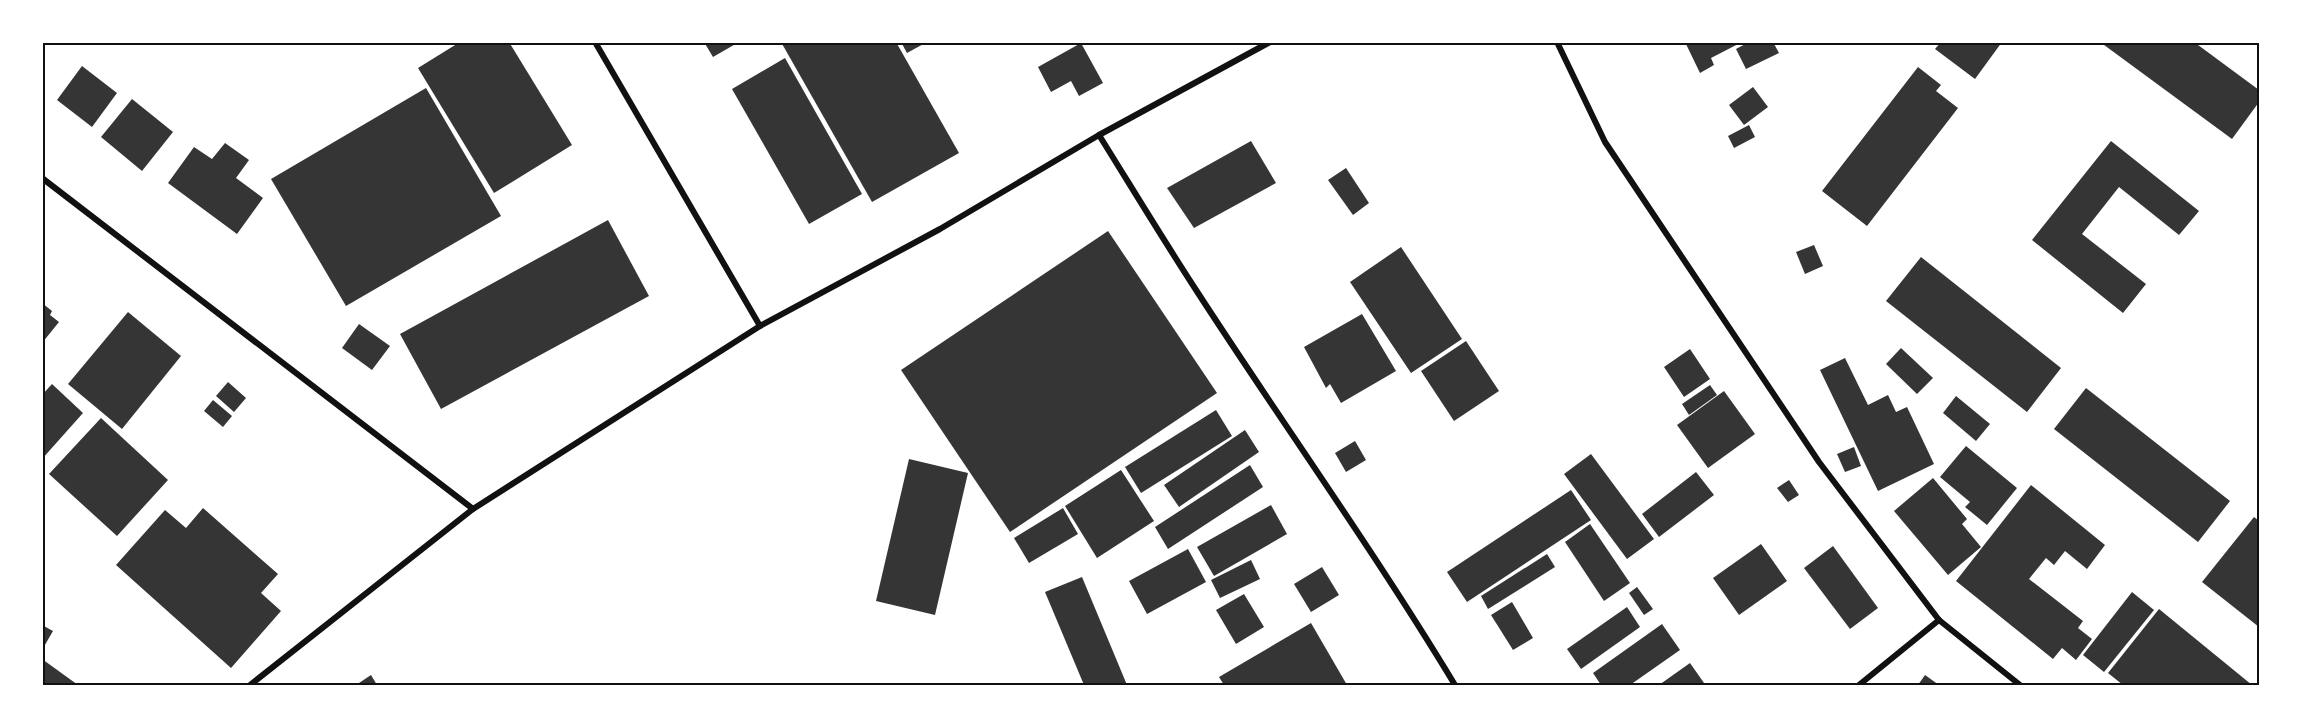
<svg xmlns="http://www.w3.org/2000/svg" width="2301" height="727" font-family="'Titillium Web',sans-serif">
  <style>
    .building { fill: #353535 }
    .lines { fill: none; stroke-linecap: round; stroke-linejoin: round }
    .minor { stroke: #111; stroke-width: 6 }
    .neatline { fill: none; stroke: #111; stroke-width: 2 }
  </style>
  <rect width="100%" height="100%" fill="#fff"/>
  <!-- building -->
  <g class="building">
    <polygon points="460,42 509,42 572,145 494,193 418,68"/>
    <polygon points="704,42 739,42 713,57"/>
    <polygon points="781,42 896,42 959,153 872,202"/>
    <polygon points="901,42 927,42 907,53"/>
    <polygon points="1685,42 1742,42 1711,58 1714,65 1700,73"/>
    <polygon points="1749,42 1773,42 1779,53 1746,69 1736,49"/>
    <polygon points="1941,42 2002,42 1975,79 1935,49"/>
    <polygon points="2100,42 2194,42 2259,90 2259,102 2232,139"/>
    <polygon points="1081,43 1103,83 1079,96 1071,81 1051,92 1038,67"/>
    <polygon points="785,58 862,194 809,224 732,89"/>
    <polygon points="82,66 117,93 92,127 57,100"/>
    <polygon points="1918,67 1941,85 1936,91 1958,108 1867,226 1822,191"/>
    <polygon points="1753,87 1768,107 1744,125 1729,105"/>
    <polygon points="426,88 501,216 346,306 271,179"/>
    <polygon points="132,99 173,132 142,171 101,137"/>
    <polygon points="1749,125 1755,137 1734,148 1728,136"/>
    <polygon points="1251,141 1276,183 1194,228 1167,188"/>
    <polygon points="2111,141 2199,211 2179,235 2119,187 2082,234 2146,284 2123,313 2032,240"/>
    <polygon points="225,143 249,160 236,178 263,198 237,234 168,183 194,147 212,159"/>
    <polygon points="1346,168 1369,203 1353,215 1328,180"/>
    <polygon points="608,220 649,296 441,409 400,334"/>
    <polygon points="1108,231 1217,393 1010,532 901,370"/>
    <polygon points="1814,245 1823,266 1805,274 1796,252"/>
    <polygon points="1401,247 1462,339 1411,373 1350,282"/>
    <polygon points="1921,257 2061,368 2027,412 1886,301"/>
    <polygon points="42,303 52,311 50,315 59,322 42,343"/>
    <polygon points="128,312 181,356 122,429 68,384"/>
    <polygon points="1362,314 1396,371 1341,403 1330,384 1326,388 1304,347"/>
    <polygon points="359,324 390,346 372,370 342,348"/>
    <polygon points="1466,341 1499,391 1454,421 1421,371"/>
    <polygon points="1901,348 1933,378 1917,394 1886,364"/>
    <polygon points="1690,349 1710,379 1684,397 1664,367"/>
    <polygon points="1845,358 1868,405 1888,395 1896,412 1907,407 1934,464 1878,491 1820,370"/>
    <polygon points="228,382 246,398 234,412 216,396"/>
    <polygon points="52,384 83,413 42,459 42,395"/>
    <polygon points="1710,385 1717,395 1689,415 1682,404"/>
    <polygon points="2086,388 2230,501 2198,542 2054,429"/>
    <polygon points="1724,391 1755,434 1708,468 1677,425"/>
    <polygon points="1956,396 1990,424 1976,441 1943,413"/>
    <polygon points="213,400 232,416 223,427 204,411"/>
    <polygon points="1216,410 1232,436 1141,493 1125,467"/>
    <polygon points="101,418 168,480 117,536 49,474"/>
    <polygon points="1245,430 1259,452 1179,507 1164,485"/>
    <polygon points="1355,441 1366,460 1346,472 1335,453"/>
    <polygon points="1966,446 2017,488 1987,525 1965,507 1970,502 1940,477"/>
    <polygon points="1854,447 1861,466 1845,472 1837,454"/>
    <polygon points="1591,454 1654,539 1627,559 1564,474"/>
    <polygon points="909,459 968,473 935,615 876,601"/>
    <polygon points="1250,465 1263,487 1168,549 1155,527"/>
    <polygon points="1121,470 1154,521 1097,558 1065,506"/>
    <polygon points="1696,472 1714,495 1659,537 1642,514"/>
    <polygon points="1933,478 1967,519 1962,524 1981,547 1948,575 1894,511"/>
    <polygon points="1789,480 1799,495 1788,502 1777,488"/>
    <polygon points="2031,485 2105,545 2087,569 2065,551 2054,565 2046,558 2029,579 2083,621 2078,628 2092,639 2076,660 2062,648 2053,659 1956,581"/>
    <polygon points="1571,490 1591,520 1467,602 1447,572"/>
    <polygon points="1271,505 1287,534 1214,576 1197,547"/>
    <polygon points="203,508 278,574 261,593 281,611 231,668 116,565 165,510 186,528"/>
    <polygon points="1063,508 1078,534 1029,563 1014,538"/>
    <polygon points="2254,517 2259,521 2259,627 2202,582"/>
    <polygon points="1590,524 1630,583 1604,601 1565,542"/>
    <polygon points="1761,544 1787,581 1739,615 1713,578"/>
    <polygon points="1833,546 1878,608 1850,629 1804,568"/>
    <polygon points="1188,549 1206,582 1147,614 1129,581"/>
    <polygon points="1547,554 1555,567 1488,609 1481,596"/>
    <polygon points="1251,560 1260,579 1220,598 1211,580"/>
    <polygon points="1322,567 1339,595 1311,612 1294,584"/>
    <polygon points="1082,577 1127,685 1084,685 1045,592"/>
    <polygon points="1637,587 1653,609 1644,615 1629,593"/>
    <polygon points="2132,592 2154,610 2104,672 2083,655"/>
    <polygon points="1244,594 1264,627 1236,644 1216,610"/>
    <polygon points="1512,602 1533,638 1513,650 1491,615"/>
    <polygon points="1627,607 1640,627 1581,669 1567,649"/>
    <polygon points="2159,609 2252,685 2123,685 2108,673"/>
    <polygon points="1311,623 1347,685 1224,685 1219,677"/>
    <polygon points="1662,624 1680,650 1630,685 1601,685 1593,673"/>
    <polygon points="42,625 53,631 42,650"/>
    <polygon points="42,659 78,685 42,685"/>
    <polygon points="1690,663 1704,683 1701,685 1659,685"/>
    <polygon points="371,675 377,685 356,685"/>
    <polygon points="1925,675 1939,685 1918,685"/>
  </g>
  <g class="lines">
    <!-- minor -->
    <g class="minor">
      <polyline points="595,42 760,326"/>
      <polyline points="1557,42 1605,142 1819,462 1939,620 2020,685"/>
      <path d="M1099 135C1132 188 1164 241 1198 293 1283 424 1374 551 1455 685"/>
      <polyline points="42,178 473,509"/>
      <polyline points="250,685 473,509 760,326 940,229 1099,135 1270,42"/>
      <polyline points="1859,685 1939,620"/>
    </g>
  </g>
  <!-- border -->
  <rect width="2301" height="727" fill="none" stroke="#ffffff" stroke-width="87"/>
  <rect x="44" y="44" width="2214" height="640" class="neatline"/>
</svg>
